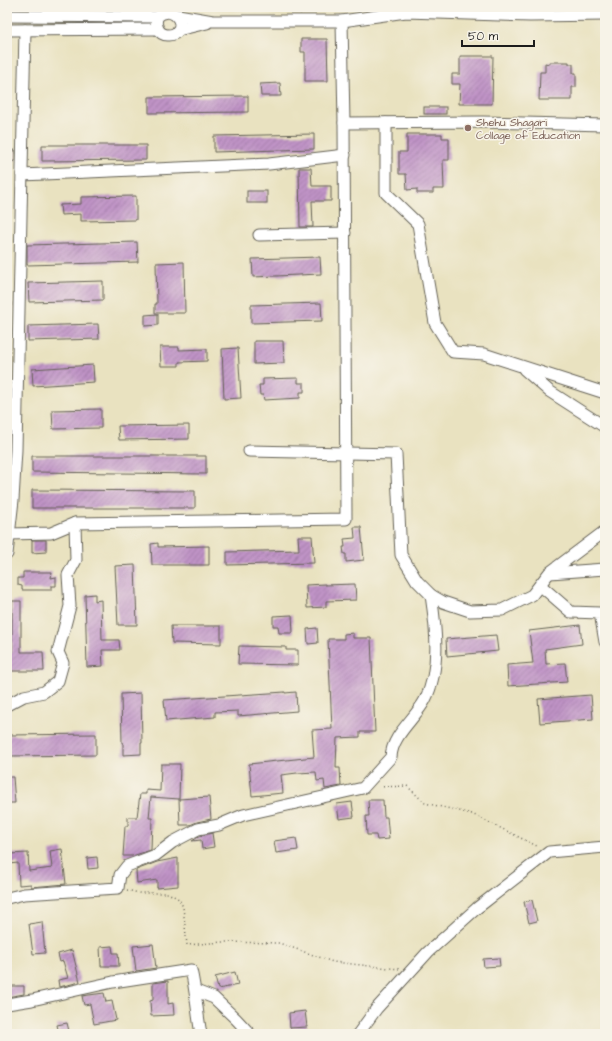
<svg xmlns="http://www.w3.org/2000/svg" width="612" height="1041" font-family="'Architects Daughter',sans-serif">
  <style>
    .building { fill: url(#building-hatch) }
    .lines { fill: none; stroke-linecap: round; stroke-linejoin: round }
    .minor-casing { stroke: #646155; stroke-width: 13 }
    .path { stroke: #646155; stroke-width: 1.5; stroke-dasharray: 1 3; stroke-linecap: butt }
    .minor { stroke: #fff; stroke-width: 11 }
    .education-dot { fill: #8d6e63; stroke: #f7f3e8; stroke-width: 1.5 }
    .labels { text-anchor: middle; stroke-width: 3; stroke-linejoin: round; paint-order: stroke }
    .education-label { font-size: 11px; fill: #785e54; stroke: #f7f3e8; text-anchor: start }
  </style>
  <defs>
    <pattern id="building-hatch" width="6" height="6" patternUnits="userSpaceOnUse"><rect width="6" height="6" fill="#bf93c6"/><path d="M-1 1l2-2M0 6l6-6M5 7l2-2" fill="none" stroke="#9a77a0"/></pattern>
  </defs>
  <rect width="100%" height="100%" fill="#f7f3e8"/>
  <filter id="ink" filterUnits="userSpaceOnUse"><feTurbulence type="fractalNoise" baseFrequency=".025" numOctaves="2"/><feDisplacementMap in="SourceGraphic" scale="8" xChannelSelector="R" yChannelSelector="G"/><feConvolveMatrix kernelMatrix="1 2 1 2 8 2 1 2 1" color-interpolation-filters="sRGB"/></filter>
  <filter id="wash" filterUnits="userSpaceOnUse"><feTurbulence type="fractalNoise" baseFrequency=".012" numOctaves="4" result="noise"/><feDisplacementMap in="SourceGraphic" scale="16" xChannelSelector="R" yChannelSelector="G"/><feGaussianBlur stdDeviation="0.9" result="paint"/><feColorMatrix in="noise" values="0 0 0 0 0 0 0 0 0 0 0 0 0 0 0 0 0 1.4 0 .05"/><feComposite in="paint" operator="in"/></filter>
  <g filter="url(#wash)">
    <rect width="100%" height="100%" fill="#e9e2c0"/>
    <g id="blocks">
      <!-- building -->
      <g class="building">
        <polygon points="301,39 327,39 328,81 305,81 305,52 301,52"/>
        <polygon points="460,56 493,56 492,104 459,104 460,84 452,84 452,74 460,74"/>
        <polygon points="549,62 569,62 569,64 573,64 573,73 576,73 576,87 572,87 572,100 539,100 540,72 545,72 545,63 549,64"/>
        <polygon points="280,83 281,96 261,96 260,84"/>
        <polygon points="248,96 248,112 149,113 149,97"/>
        <rect x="424" y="107" width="22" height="7"/>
        <polygon points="314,134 314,149 214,152 214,136"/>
        <polygon points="407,134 442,134 442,138 449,138 449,160 443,160 444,189 433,189 433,193 417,193 417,189 407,190 406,174 399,174 399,152 407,152"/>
        <polygon points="42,145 146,145 146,160 42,161"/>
        <polygon points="15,150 15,161 7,162 7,151"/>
        <polygon points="299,168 311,168 312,186 331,186 331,201 312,201 313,227 300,227"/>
        <rect x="247" y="191" width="20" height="12"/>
        <polygon points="136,196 136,220 81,221 81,214 61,215 60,205 81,204 81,197"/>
        <polygon points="137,242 138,262 27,265 27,245"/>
        <polygon points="320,257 321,274 253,277 252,259"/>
        <polygon points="184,262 185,313 155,313 155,304 157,304 156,263"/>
        <polygon points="103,281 103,300 29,302 28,283"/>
        <polygon points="321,303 322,321 251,323 251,305"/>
        <polygon points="158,314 158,325 145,326 145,315"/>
        <polygon points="98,324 99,339 28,341 28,326"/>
        <polygon points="254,341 283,341 284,363 254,364"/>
        <polygon points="160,347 179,347 179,350 207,349 207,361 179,362 179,366 161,366"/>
        <polygon points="238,348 241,398 224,399 222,349"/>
        <polygon points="93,365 94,382 33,386 32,369"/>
        <polygon points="298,378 298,383 304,383 304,392 300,392 300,398 264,400 263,395 260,395 259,385 263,385 263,379"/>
        <polygon points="101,409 101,428 53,429 52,410"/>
        <polygon points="189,425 189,439 119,440 118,426"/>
        <polygon points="32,456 206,456 206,474 32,472"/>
        <polygon points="32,490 195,491 195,508 32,508"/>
        <polygon points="354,527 361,527 364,560 346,562 346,554 344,554 343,547 345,547 344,539 355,538"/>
        <polygon points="298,536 312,536 314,563 227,565 227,552 299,550"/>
        <polygon points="32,540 46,540 46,552 32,553"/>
        <polygon points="158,543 158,547 209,546 209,565 152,565 151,544"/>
        <polygon points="135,565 137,625 118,625 115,566"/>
        <polygon points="23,572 52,572 51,578 56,577 56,586 51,586 51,590 22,590 22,586 18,585 18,578 23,578"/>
        <polygon points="325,584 325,585 355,584 356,600 326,601 326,607 307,608 306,585"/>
        <polygon points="95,594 95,601 101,600 102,640 119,640 120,650 102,650 103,666 87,667 85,595"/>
        <polygon points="12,601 21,601 21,652 43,652 44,671 7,671 7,653 12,653"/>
        <polygon points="292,615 293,633 279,633 278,626 273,626 273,616"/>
        <polygon points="580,625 582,644 545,649 546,664 565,663 567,682 508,686 507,665 533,663 529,631"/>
        <polygon points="171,626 221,626 221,644 172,643"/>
        <polygon points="317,628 318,643 308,644 307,629"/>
        <polygon points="353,633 353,638 371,638 375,732 360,732 360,737 337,738 336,768 340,768 341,786 325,789 324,780 317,781 316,772 297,773 281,775 283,793 252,796 249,764 314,757 312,730 332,729 328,639 344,639 344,634"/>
        <polygon points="496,635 498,651 447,656 446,639"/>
        <polygon points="239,646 286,647 286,650 298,650 298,665 238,664"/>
        <polygon points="285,692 285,693 296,692 297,711 238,716 238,711 215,712 215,717 166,721 164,700"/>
        <polygon points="141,693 142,743 141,743 141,754 123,755 123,743 122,743 121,694"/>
        <polygon points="591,695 593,719 540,723 538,699"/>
        <polygon points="96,734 96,755 9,756 9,735"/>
        <polygon points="161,764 180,764 179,799 151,797 149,818 152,818 151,850 132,856 123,856 125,826 128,826 128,817 137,817 140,794 146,794 146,790 160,791"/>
        <polygon points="7,777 13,777 15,803 7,803"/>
        <polygon points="209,797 211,819 197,822 190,825 180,825 179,799"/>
        <polygon points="368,800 383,800 384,817 387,817 389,839 377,840 376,835 367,835 366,816 369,816"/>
        <polygon points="352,802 354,817 339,819 337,804"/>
        <polygon points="212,833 214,847 202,849 201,840 192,841 200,836"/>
        <polygon points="296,838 298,850 276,853 274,841"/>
        <polygon points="62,849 66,884 31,887 31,884 19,885 18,863 9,864 9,854 28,853 29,871 52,868 50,851"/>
        <polygon points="97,857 98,868 88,869 87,858"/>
        <polygon points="178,858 178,886 157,888 157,880 137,883 136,870 157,862"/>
        <polygon points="532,900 537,921 529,923 524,902"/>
        <polygon points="42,922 45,953 33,954 29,924"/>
        <polygon points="153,944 156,968 136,971 133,946"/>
        <polygon points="112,946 113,953 118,953 119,966 101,966 100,947"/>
        <polygon points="72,950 80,982 59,987 58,980 68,978 63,961 60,962 58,954"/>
        <polygon points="499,958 500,966 484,967 483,959"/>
        <polygon points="235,972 238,985 218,989 215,977"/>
        <polygon points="168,981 168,1004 173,1003 174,1015 151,1016 150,1001 153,1000 153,983"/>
        <polygon points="7,986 24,986 24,994 7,997"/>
        <polygon points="104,993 106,1002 112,1001 116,1020 94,1024 90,1004 84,1005 82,996"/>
        <polygon points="305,1011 307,1027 290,1028 289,1013"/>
        <polygon points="67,1023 69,1031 59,1033 57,1025"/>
      </g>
    </g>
  </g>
  <g filter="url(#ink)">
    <use href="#blocks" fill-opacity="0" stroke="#646155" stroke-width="1"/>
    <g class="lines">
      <defs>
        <g id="minor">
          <polyline points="178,15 213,21 342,21 406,12 530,16 605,15"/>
          <path d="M7 16 157 17C176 0 192 34 168 35 158 35 155 25 157 17"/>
          <polyline points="7,30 157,29"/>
          <polyline points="178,30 207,23"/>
          <polyline points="344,123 482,122 605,125"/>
          <polyline points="386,123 386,193 418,224 435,323 453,352 484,354 605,393"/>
          <polyline points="22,175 269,164 345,155"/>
          <polyline points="259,235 345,233"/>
          <polyline points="524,369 549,391 605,427"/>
          <polyline points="249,451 396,454 401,555 417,581 431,595 443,602 470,611 502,610 532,595 549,573 605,531"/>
          <polyline points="9,534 51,533 75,523 346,519 344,123 342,21"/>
          <polyline points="7,554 13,500 16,450 25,30"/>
          <polyline points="550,573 605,569"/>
          <polyline points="540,585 571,612 600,613 605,642"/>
          <polyline points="7,705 24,696 44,692 58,681 63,663 58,652 70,606 68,575 76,560 75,523"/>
          <path d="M7 898 24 894 118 888 120 875 127 866 156 855 173 842 198 829 219 825 243 815 363 788 391 757C392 735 415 719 425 700 441 669 436 628 431 595"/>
          <polyline points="196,991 214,998 236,1019 250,1034"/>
          <path d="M7 1004 32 1000 113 982 191 970C196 991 197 1013 201 1034"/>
          <polyline points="358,1034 377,1008 428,952 477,908 549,852 605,847"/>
        </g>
      </defs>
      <!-- minor casing -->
      <use href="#minor" class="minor-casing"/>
      <!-- path -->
      <g class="path">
        <polyline points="379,787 407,786 425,803 472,814 539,847"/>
        <polyline points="127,890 139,893 168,893 179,899 183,907 187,945 223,942 279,943 333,962 399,969"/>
      </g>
      <!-- minor -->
      <use href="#minor" class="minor"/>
    </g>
  </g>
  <!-- markers -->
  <circle class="education-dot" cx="468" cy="128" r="4"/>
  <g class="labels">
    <!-- education labels -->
    <g class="education-label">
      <text x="476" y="126">Shehu Shagari<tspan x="476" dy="13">Collage of Education</tspan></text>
    </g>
  </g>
  <!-- margin -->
  <rect width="612" height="1041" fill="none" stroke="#f7f3e8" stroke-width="24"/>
  <!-- scale -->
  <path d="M462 40v6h72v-6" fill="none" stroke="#1c1c1c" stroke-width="2"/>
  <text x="468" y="40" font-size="12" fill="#1c1c1c" stroke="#f7f3e8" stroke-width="3" paint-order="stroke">50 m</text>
</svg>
